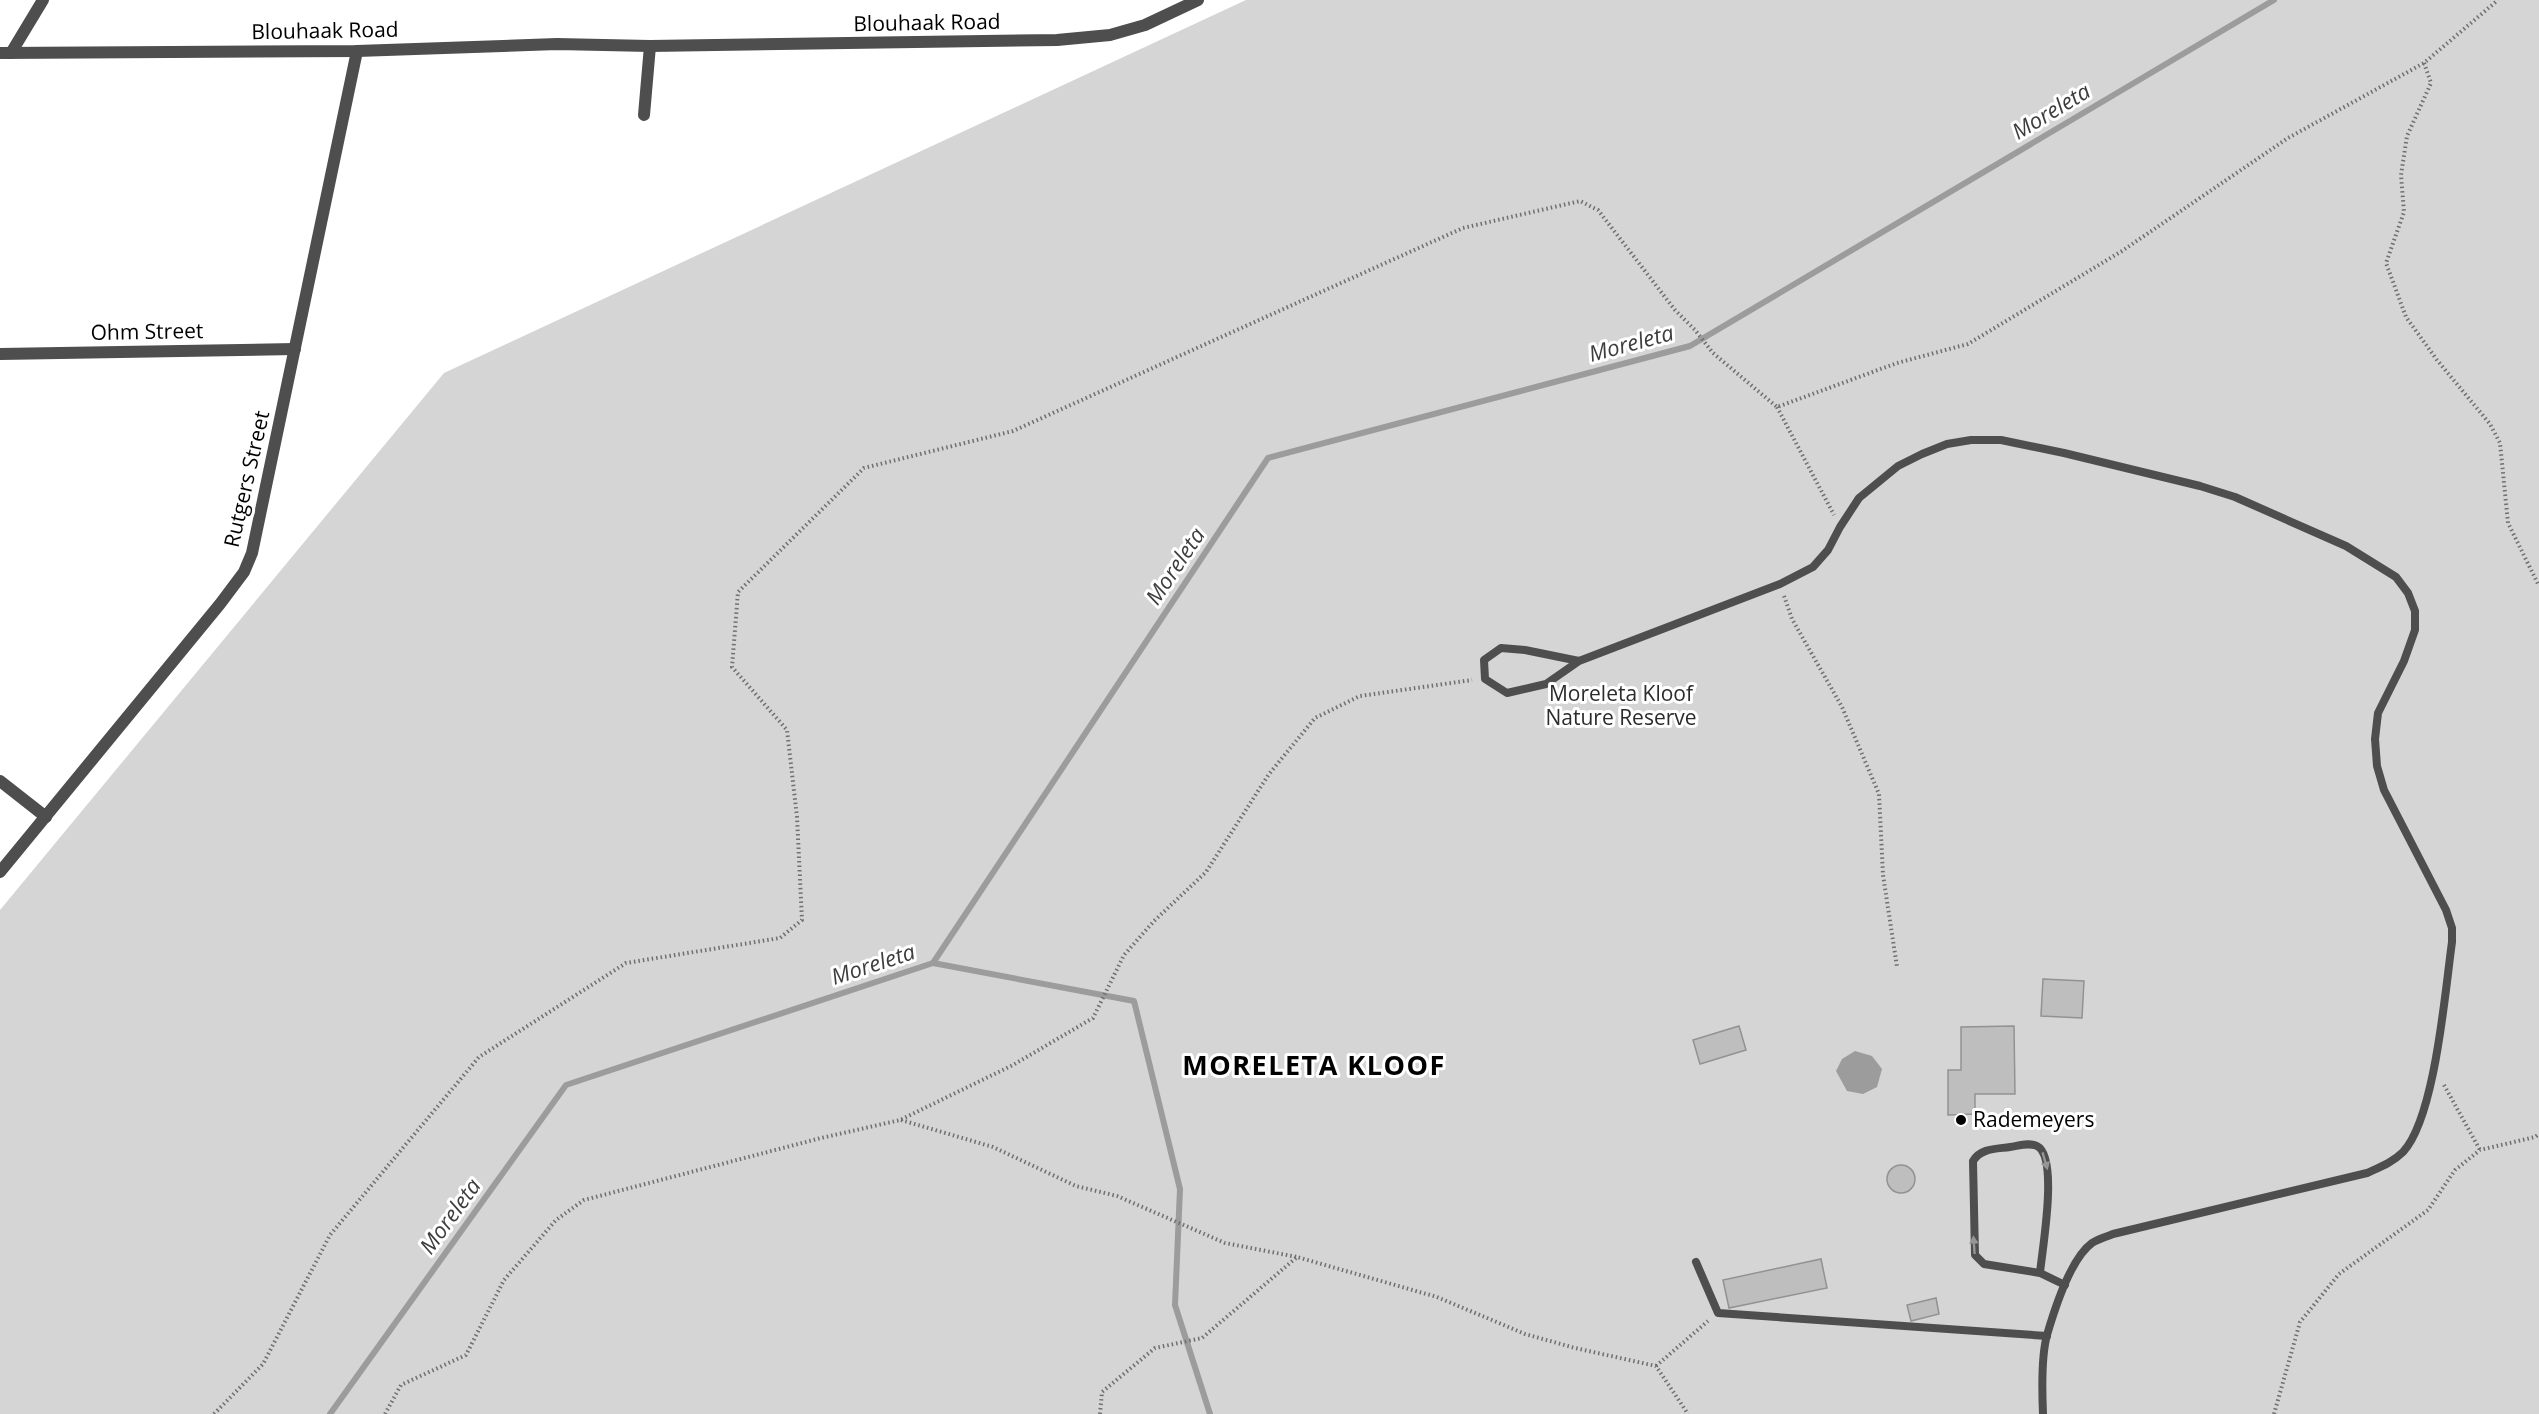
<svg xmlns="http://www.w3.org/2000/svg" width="2539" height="1414" font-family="'Open Sans',sans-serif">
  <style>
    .green { fill: #d5d5d5 }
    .water { fill: #9c9c9c }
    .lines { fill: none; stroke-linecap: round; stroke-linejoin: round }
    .stream { stroke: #9c9c9c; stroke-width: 6 }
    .building { fill: #bebebe; stroke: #929292; stroke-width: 1.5 }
    .path { stroke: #707070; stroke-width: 4; stroke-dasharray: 1.5 3; stroke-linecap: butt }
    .lane { stroke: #4e4e4e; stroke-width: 8 }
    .street { stroke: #4e4e4e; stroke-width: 12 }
    .oneway { fill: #959595 }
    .poi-dot { fill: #000; stroke: #fff; stroke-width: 2 }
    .labels { text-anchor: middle; stroke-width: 6; stroke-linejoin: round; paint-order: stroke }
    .street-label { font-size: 21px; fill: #000; stroke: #fff }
    .park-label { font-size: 21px; fill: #2c2c2c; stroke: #fff }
    .poi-label { font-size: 21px; fill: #000; stroke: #fff; text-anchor: start }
    .water-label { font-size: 22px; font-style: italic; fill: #3d3d3d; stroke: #fff }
    .district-label { font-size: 27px; font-weight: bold; letter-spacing: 1.5px; fill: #000; stroke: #fff }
  </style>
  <rect width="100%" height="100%" fill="#fff"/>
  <!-- green -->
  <polygon class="green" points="1246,0 2539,0 2539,1414 0,1414 0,910 444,373"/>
  <!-- water -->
  <polygon class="water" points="1855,1051 1872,1056 1882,1069 1877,1087 1863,1094 1847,1091 1836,1071 1842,1059"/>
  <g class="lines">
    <!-- stream -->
    <g class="stream">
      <polyline points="933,963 1134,1001 1180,1189 1175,1305 1210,1414"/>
      <polyline points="330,1414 566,1085 933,963 1268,458 1690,346 2274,0"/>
    </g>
  </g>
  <!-- building -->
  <g class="building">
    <polygon points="2043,979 2084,981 2082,1018 2041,1016"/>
    <polygon points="1739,1026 1746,1050 1700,1064 1693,1040"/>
    <polygon points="2014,1026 2015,1094 1975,1094 1975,1114 1948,1115 1948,1070 1961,1070 1961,1027"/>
    <circle cx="1901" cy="1179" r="14"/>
    <polygon points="1821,1259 1827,1288 1729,1308 1723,1280"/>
    <polygon points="1936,1298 1939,1314 1911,1321 1907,1305"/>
  </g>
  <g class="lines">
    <!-- path -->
    <g class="path">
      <polyline points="2424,63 2431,83 2407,136 2401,175 2404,212 2386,263 2406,317 2437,360 2490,424 2500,443 2508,523 2539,586"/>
      <polyline points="1777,407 1834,515"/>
      <polyline points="1784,596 1792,619 1842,707 1879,794 1883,875 1897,967"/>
      <polyline points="2444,1085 2480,1150"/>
      <polyline points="901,1120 993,1147 1076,1186 1117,1196 1225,1243 1297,1257"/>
      <polyline points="1656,1366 1708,1321"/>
      <polyline points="214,1414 263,1364 330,1235 479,1057 626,963 780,938 802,920 797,817 787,730 732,667 738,592 864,468 1013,431 1463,228 1580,201 1598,210 1675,310 1695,330 1713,353 1777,407 1897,363 1968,344 2122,251 2288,138 2424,63 2498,0"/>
      <polyline points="385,1414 401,1385 466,1355 504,1280 556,1220 584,1200 821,1138 900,1120 1013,1065 1093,1018 1124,955 1154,921 1206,872 1269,774 1315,718 1360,696 1472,680"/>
      <polyline points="1100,1414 1102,1392 1155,1348 1202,1338 1297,1257 1437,1297 1525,1334 1575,1348 1656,1366 1688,1414"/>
      <polyline points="2274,1414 2300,1322 2339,1274 2428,1210 2455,1170 2480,1150 2535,1137 2539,1134"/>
    </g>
    <!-- lane -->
    <g class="lane">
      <path d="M1579 661 1525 650 1501 648 1484 660 1485 679 1507 693 1546 684 1579 661 1780 584 1813 567 1828 550 1840 527 1859 498 1898 466 1922 454 1947 444 1971 440H2001L2064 453 2200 486 2235 497 2346 546 2396 577 2408 593 2415 611V630L2404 661 2378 713 2375 739 2377 766 2384 790 2446 910 2452 928V942C2445 992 2435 1118 2403 1152 2393 1162 2380 1167 2367 1173L2113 1234C2106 1237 2098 1239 2092 1243 2071 1258 2054 1311 2047 1335 2041 1357 2042 1391 2043 1414"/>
      <polyline points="1696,1262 1718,1313 2047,1336"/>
      <path d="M2040 1273C2042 1250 2059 1157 2037 1146 2029 1142 2018 1146 2010 1147 1996 1149 1981 1148 1973 1161L1975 1255 1984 1264 2040 1273 2065 1285"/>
    </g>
    <!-- street -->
    <g class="street">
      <polyline points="0,53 357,51 557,44 650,46 1057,40 1110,35 1145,25 1198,0"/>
      <polyline points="11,53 43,0"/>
      <polyline points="644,115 650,46"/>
      <polyline points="0,354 295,349"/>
      <polyline points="0,781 46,817"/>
      <polyline points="0,872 220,604 244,572 252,553 357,51"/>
    </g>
  </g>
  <!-- one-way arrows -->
  <defs><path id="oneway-solid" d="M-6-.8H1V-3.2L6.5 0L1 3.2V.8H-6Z" transform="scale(1.5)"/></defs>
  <g class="oneway">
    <use href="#oneway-solid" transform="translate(2045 1161) rotate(74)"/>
    <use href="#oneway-solid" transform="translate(1974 1245) rotate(-94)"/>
  </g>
  <!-- markers -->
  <circle class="poi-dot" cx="1961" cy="1120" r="6"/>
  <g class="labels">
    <!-- street labels -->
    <g class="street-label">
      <text transform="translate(927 23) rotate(-1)" y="7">Blouhaak Road</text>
      <text transform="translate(325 31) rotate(-1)" y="7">Blouhaak Road</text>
      <text transform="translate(147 332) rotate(-1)" y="7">Ohm Street</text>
      <text transform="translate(247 479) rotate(-77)" y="7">Rutgers Street</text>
    </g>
    <!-- park labels -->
    <g class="park-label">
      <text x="1621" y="701">Moreleta Kloof<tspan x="1621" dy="24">Nature Reserve</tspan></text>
    </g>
    <!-- poi labels -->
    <g class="poi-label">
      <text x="1973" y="1127">Rademeyers</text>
    </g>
    <!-- water labels -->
    <g class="water-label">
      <text transform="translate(2051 111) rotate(-31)" y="8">Moreleta</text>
      <text transform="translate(1631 343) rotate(-15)" y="8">Moreleta</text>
      <text transform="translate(1175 566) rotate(-56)" y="8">Moreleta</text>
      <text transform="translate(873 964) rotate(-18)" y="8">Moreleta</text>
      <text transform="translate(450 1216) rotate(-54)" y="8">Moreleta</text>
    </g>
    <!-- district labels -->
    <g class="district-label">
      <text x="1314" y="1075">MORELETA KLOOF</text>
    </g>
  </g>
</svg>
